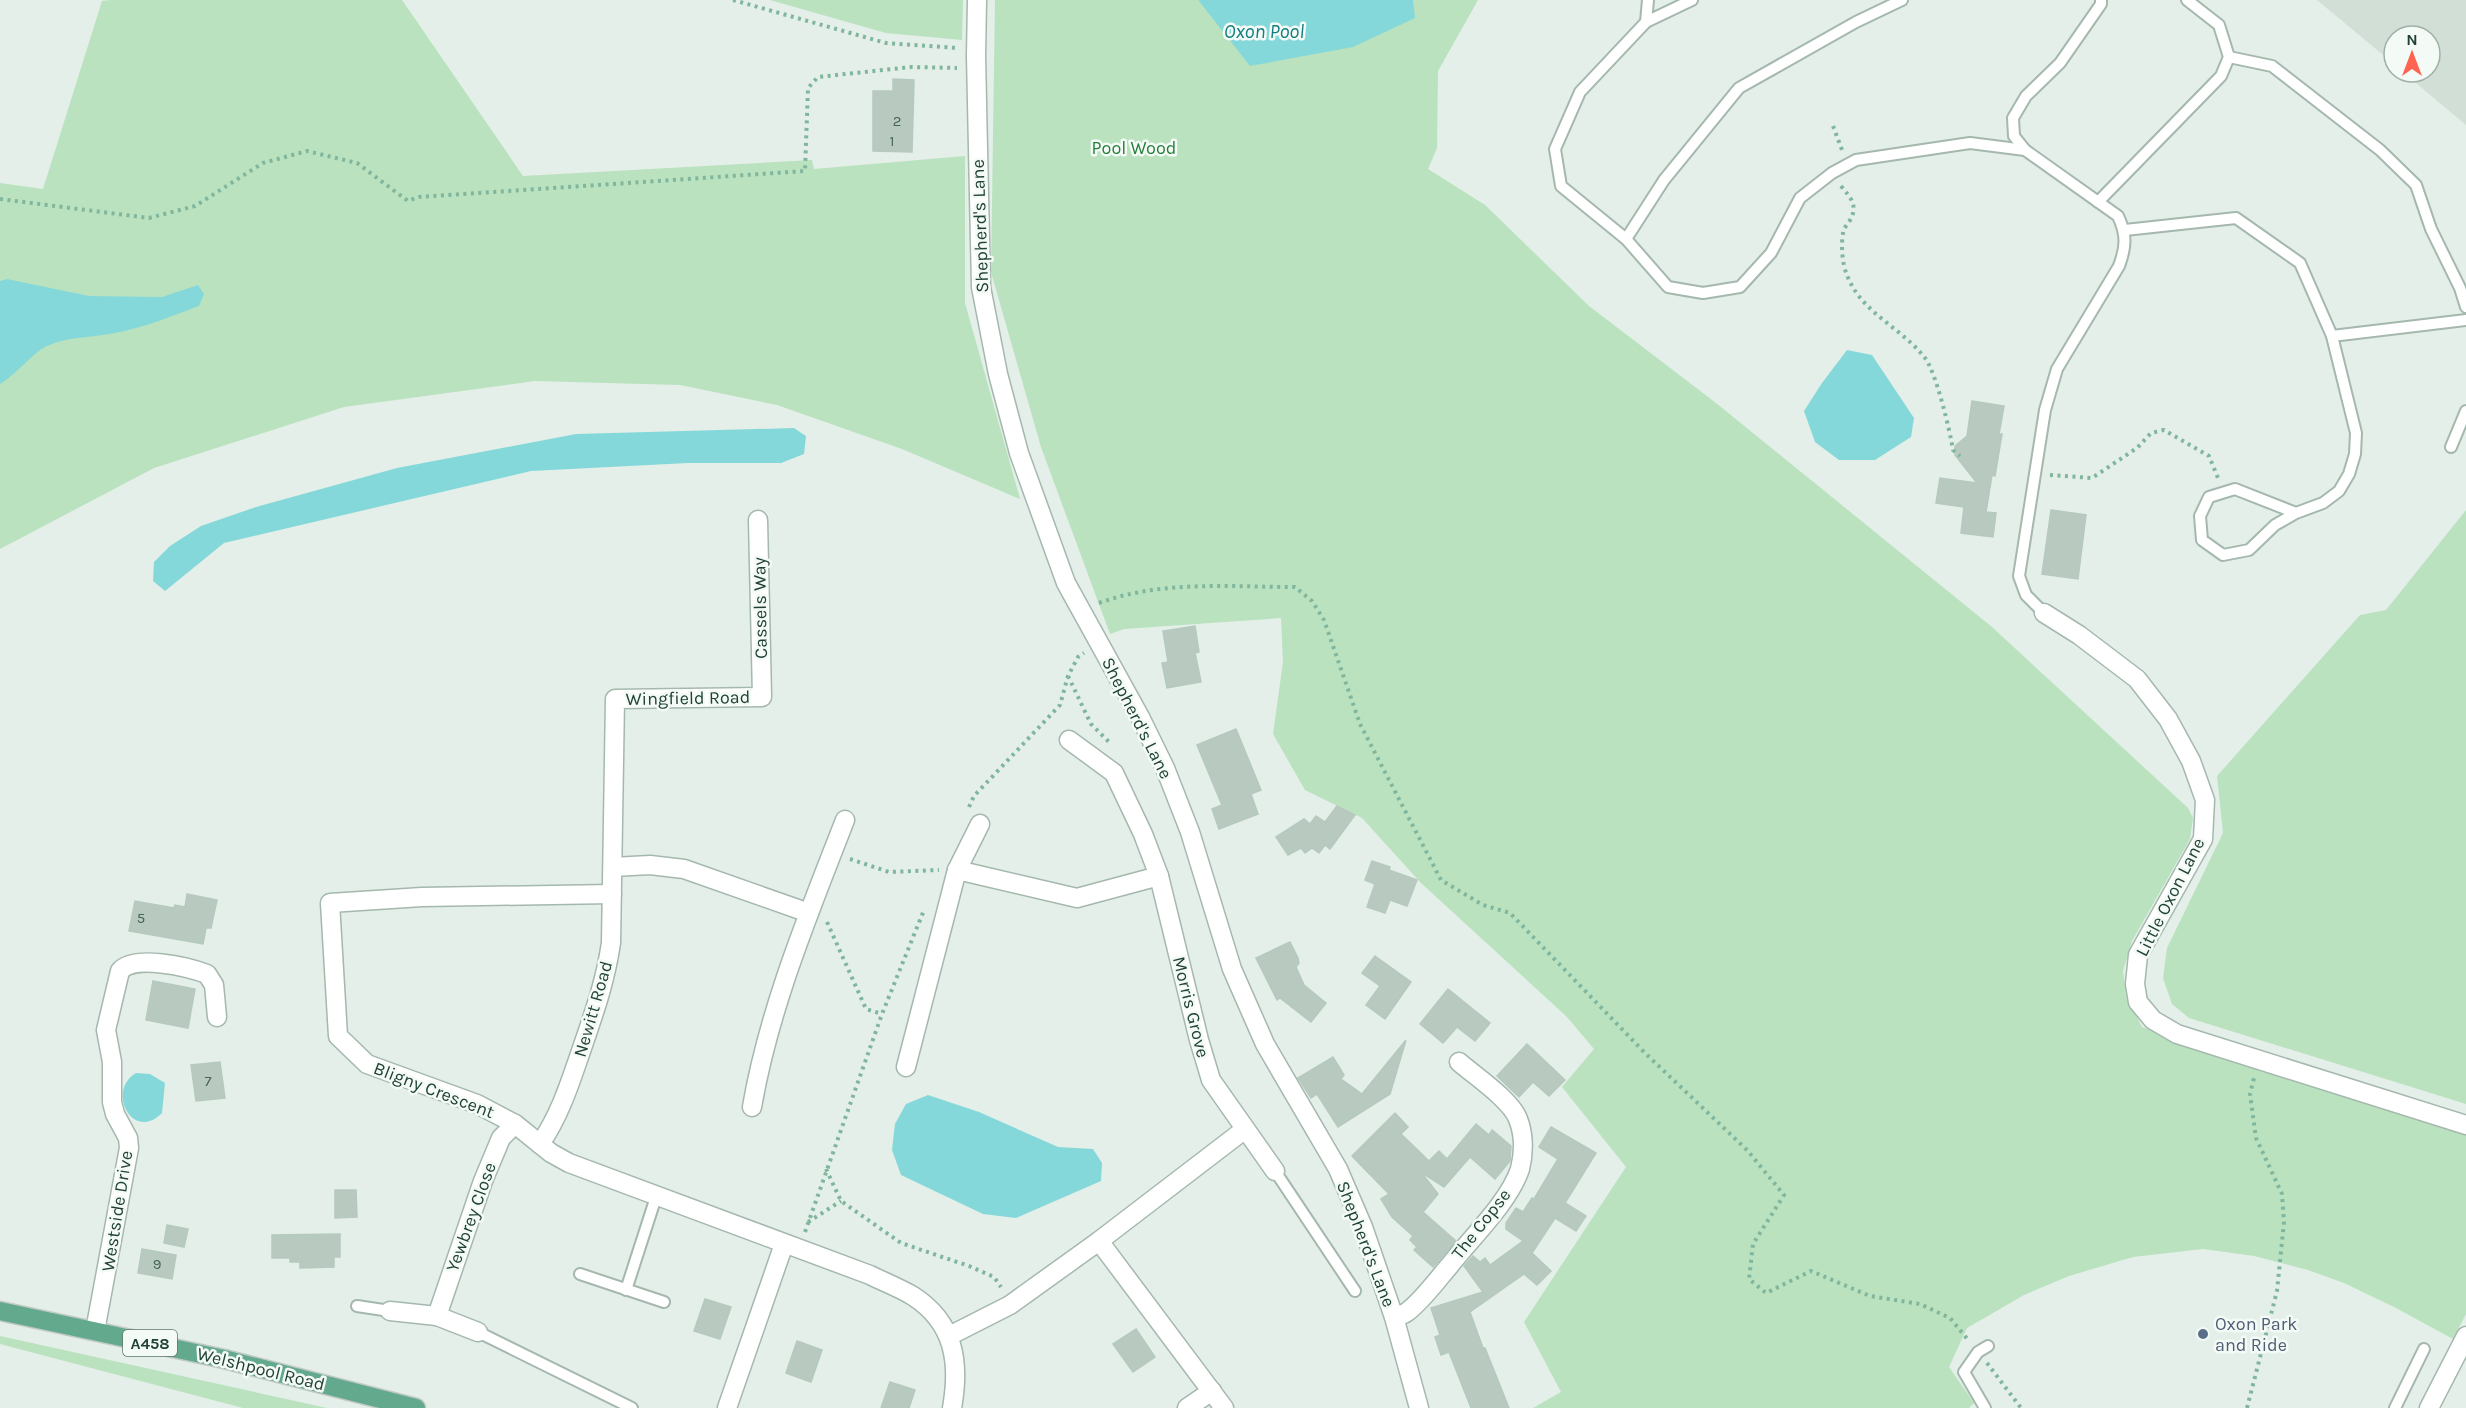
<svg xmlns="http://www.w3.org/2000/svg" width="2466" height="1408" font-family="Karla,sans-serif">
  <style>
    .built { fill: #d1dfd6 }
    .green { fill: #bae2bf }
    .water { fill: #85d8d9 }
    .building { fill: #b8cac0; stroke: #b5c9be; stroke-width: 1.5 }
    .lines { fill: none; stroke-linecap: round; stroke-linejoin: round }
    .lane-casing { stroke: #a5b8ae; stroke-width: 14 }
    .street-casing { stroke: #a5b8ae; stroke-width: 21 }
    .primary-casing { stroke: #c1cac6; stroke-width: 21 }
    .path { stroke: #80b69d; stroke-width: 4; stroke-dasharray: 3 4.5; stroke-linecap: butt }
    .lane { stroke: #fff; stroke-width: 10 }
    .street { stroke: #fff; stroke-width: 18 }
    .primary { stroke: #63a98d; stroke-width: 18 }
    .service-dot { fill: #5c6f8a; stroke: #f4faf6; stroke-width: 2 }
    .labels { text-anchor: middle; stroke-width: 5; stroke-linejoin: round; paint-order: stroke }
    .number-label { font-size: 15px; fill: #466457 }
    .shield { fill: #f4faf6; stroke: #60796e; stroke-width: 1.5 }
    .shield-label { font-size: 16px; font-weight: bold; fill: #204234 }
    .park-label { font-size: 18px; fill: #267e3b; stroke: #f4faf6 }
    .street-label { font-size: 18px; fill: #204234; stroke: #f4faf6 }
    .service-label { font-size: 18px; fill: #4e5e75; stroke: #f4faf6; text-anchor: start }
    .water-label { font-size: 20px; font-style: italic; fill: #137d80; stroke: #f4faf6 }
  </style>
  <rect width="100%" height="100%" fill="#e3efe8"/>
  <!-- built -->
  <polygon class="built" points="2317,0 2466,0 2466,125 2403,72 2430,72 2430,36 2394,36 2394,64"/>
  <!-- green -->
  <g class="green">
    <polygon points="110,0 402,0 523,176 812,160 814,169 965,156 965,303 1020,499 902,449 777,405 680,385 535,381 344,407 154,468 0,549 0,183 43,189 102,1"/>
    <polygon points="770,0 963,0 962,40 886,33"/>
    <polygon points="995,0 1198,0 1251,65 1414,18 1413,0 1478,0 1438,71 1437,148 1428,169 1485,205 1589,306 1716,403 1992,627 2188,808 2193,818 2190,839 2132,941 2123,971 2126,995 2142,1027 2466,1132 2466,1314 2453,1339 2396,1308 2344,1283 2308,1270 2254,1256 2203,1249 2133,1257 2069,1276 2024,1295 1967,1328 1949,1367 1974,1403 1969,1408 1533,1408 1561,1392 1524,1322 1626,1167 1562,1087 1594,1049 1567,1017 1421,883 1362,818 1305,790 1273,734 1283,662 1281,618 1124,629 1110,634 1041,447 991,272"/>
    <polygon points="2466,510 2466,1104 2189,1018 2172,1004 2163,978 2167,948 2223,833 2217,776 2360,615 2386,610"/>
    <polygon points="0,1336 327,1408 243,1408 0,1344"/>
  </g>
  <!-- water -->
  <g class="water">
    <polygon points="1198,0 1413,0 1415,18 1353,47 1250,66"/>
    <path d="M7 279 89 296 162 297 198 285 204 294 199 306C172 316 143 328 115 333 91 338 69 336 47 346 32 353 17 374 0 384V281Z"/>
    <polygon points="1847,350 1872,355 1914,418 1911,437 1875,460 1839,460 1815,442 1804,411 1822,383"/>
    <polygon points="794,428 806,436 804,454 781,463 688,463 531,471 224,543 165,591 153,581 154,562 170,546 201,526 256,507 397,468 576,434"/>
    <path d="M136 1073 150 1074 165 1083 162 1113C132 1143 106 1090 136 1073Z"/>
    <polygon points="928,1095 979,1112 1058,1147 1093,1149 1102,1163 1101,1181 1016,1218 983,1214 901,1175 892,1150 895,1124 906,1104"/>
  </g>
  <!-- building -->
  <g class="building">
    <polygon points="893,79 914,80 912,152 873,151 873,91 893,91"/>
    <polygon points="1972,401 2004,406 1999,434 2002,434 1995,476 1992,475 1986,512 1996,513 1993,537 1961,533 1964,507 1936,503 1940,478 1977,483 1955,455 1955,446 1967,436"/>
    <polygon points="2051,510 2086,515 2078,579 2042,574"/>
    <polygon points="1195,626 1199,652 1195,653 1201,682 1167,688 1162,663 1168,662 1163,631"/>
    <polygon points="1236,729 1261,790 1251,794 1258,814 1219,829 1212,809 1222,805 1197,745"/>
    <polygon points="1337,806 1355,815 1330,849 1325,845 1319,853 1312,848 1305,853 1301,848 1288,855 1276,837 1304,819 1310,824 1316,816 1325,822"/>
    <polygon points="1372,861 1390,867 1389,870 1417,880 1407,906 1390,900 1385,913 1367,907 1375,884 1365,880"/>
    <polygon points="187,894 217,900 211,928 206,928 203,944 129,931 135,901 174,908 175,905 185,907"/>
    <polygon points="1290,942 1298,958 1299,963 1296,967 1304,985 1326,1003 1311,1022 1280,998 1277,1000 1256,958"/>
    <polygon points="1375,956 1411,982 1385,1019 1366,1005 1380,986 1362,973"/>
    <polygon points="153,981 195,989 188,1028 146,1020"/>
    <polygon points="1448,989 1490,1023 1475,1041 1457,1027 1443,1043 1420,1024"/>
    <polygon points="1406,1040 1390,1094 1338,1127 1317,1094 1311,1098 1298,1078 1333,1057 1344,1075 1341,1079 1362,1094"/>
    <polygon points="1527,1044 1565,1080 1549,1096 1533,1082 1519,1097 1497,1076"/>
    <polygon points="220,1062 225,1098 196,1101 191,1065"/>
    <polygon points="1395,1113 1408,1127 1401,1134 1429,1161 1439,1151 1447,1159 1476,1124 1489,1135 1492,1130 1511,1146 1510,1161 1495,1179 1470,1157 1444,1187 1421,1172 1438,1194 1423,1212 1456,1241 1433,1267 1414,1250 1417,1247 1410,1240 1413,1236 1392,1217 1381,1199 1389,1194 1352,1156"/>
    <polygon points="1551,1127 1596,1153 1565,1203 1586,1216 1576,1231 1555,1218 1532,1253 1551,1271 1537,1285 1524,1274 1470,1312 1483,1348 1485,1348 1509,1408 1471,1408 1449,1352 1441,1355 1435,1337 1440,1335 1431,1308 1483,1292 1464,1266 1473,1256 1480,1262 1485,1258 1490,1265 1523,1241 1506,1229 1506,1223 1516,1208 1523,1212 1532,1198 1534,1199 1558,1159 1539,1147"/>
    <polygon points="335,1190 356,1190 357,1217 335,1218"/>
    <polygon points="167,1225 188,1229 184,1247 164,1243"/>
    <polygon points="340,1234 340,1257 334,1257 334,1267 300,1268 300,1262 290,1262 290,1258 272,1258 272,1235"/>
    <polygon points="142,1249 176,1255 172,1279 138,1273"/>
    <polygon points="705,1299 731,1307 720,1339 694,1331"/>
    <polygon points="1136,1329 1155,1357 1133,1372 1113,1344"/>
    <polygon points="797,1341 822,1350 811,1382 786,1373"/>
    <polygon points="890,1382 915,1390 909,1408 881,1408"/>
  </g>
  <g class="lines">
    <defs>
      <g id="lane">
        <polyline points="1692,0 1646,22 1580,92 1555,149 1561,186 1626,239 1668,287 1703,293 1740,287 1771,253 1800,198 1832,173 1856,160 1970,143 2025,150"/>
        <polyline points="1646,22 1648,0"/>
        <polyline points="2229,57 2272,66 2380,150 2416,185 2431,229 2460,288 2466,307"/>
        <polyline points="2098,202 2221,76 2229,57 2219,25 2187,0"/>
        <polyline points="2125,230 2236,218 2300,263 2332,336 2356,433 2355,454 2349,474 2339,491 2323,503 2296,513 2275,525 2249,550 2223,555 2202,540 2200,516 2209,497 2235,489 2296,513"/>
        <polyline points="1626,239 1664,180 1739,88 1856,22 1902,0"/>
        <polyline points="2332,336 2466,320"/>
        <polyline points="2451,447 2466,411"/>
        <path d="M2044 613 2026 595 2019 576 2045 410 2057 369 2119 266C2126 247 2127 235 2118 216L2025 150 2014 136 2013 118 2026 96 2060 63 2101 4V0"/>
        <polyline points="1275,1171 1355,1291"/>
        <polyline points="580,1274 664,1302"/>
        <polyline points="626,1290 656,1197"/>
        <polyline points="357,1306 390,1311"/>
        <polyline points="478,1332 632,1408"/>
        <polyline points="1985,1408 1964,1372 1978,1352 1988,1346"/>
        <polyline points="2395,1408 2424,1349"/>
      </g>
      <g id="street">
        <polyline points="977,0 976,56 981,287 998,374 1019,453 1066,583 1140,717 1165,768 1190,832 1232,969 1265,1044 1338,1169 1363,1227 1394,1317 1419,1408"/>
        <polyline points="2044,613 2079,635 2137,679 2168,719 2191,761 2205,800 2203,839 2138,955 2135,984 2138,1002 2153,1020 2177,1034 2466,1125"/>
        <polyline points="1069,740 1114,773 1143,834 1159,876 1199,1040 1211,1080 1275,1171"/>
        <polyline points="613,867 650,865 684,869 809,913"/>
        <polyline points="957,870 1077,898 1159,876"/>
        <path d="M612 894 422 897 330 903 338 1036 367 1064 477 1104 515 1124 551 1153 569 1163 870 1275C884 1282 900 1288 913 1296 955 1323 960 1363 952 1408"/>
        <polyline points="906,1067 957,870 980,824"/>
        <path d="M752 1107C769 1008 809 913 845 820"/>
        <path d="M540 1144C560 1115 570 1083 581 1051 594 1013 605 983 611 943L615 699 762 697 758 520"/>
        <polyline points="1099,1241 1224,1408"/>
        <polyline points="390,1311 437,1316 478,1332"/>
        <polyline points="437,1316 483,1181 501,1138 515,1124"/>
        <path d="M1394 1317C1398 1316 1403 1315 1407 1312 1423 1300 1437 1280 1450 1265 1472 1237 1509 1202 1520 1169 1524 1153 1524 1134 1518 1119 1511 1100 1475 1076 1459 1062"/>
        <path d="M95 1331 129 1148 128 1138 115 1114 112 1102V1062L106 1030 120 971C134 954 188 967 207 974L214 985 217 1017"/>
        <polyline points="949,1336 1010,1305 1099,1241 1244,1130"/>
        <polyline points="727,1408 784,1244"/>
        <polyline points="1187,1408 1212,1391"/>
        <polyline points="2429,1408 2466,1336"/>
      </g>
      <polyline id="primary" points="0,1311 224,1359 416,1408"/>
    </defs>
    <!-- lane casing -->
    <use href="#lane" class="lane-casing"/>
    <!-- street casing -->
    <use href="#street" class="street-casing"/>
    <!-- primary casing -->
    <use href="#primary" class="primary-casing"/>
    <!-- path -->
    <g class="path">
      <polyline points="733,0 886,43 957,48"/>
      <polyline points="1833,126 1842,150"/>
      <path d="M1841 186C1851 198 1859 206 1849 222 1847 225 1843 229 1843 233 1841 245 1842 264 1847 275 1861 313 1901 327 1925 358 1936 372 1950 431 1953 450L1960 456"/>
      <polyline points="0,199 149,218 195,206 263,163 307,151 357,163 408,201 419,197 805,171 808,88 818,77 911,67 957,68"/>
      <polyline points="2050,475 2092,478 2137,448 2151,433 2164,430 2209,456 2218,478"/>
      <path d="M1099 603C1162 580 1229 587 1295 587L1312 601 1324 620 1360 724 1441 880 1483 905 1510 913 1645 1053 1747 1150 1784 1195 1753 1244 1749 1279 1766 1293 1811 1271 1870 1296 1920 1304 1950 1318 1969 1341"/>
      <polyline points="1068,676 1091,724 1110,743"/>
      <polyline points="969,807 974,796 1060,705 1068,676 1078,657 1084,653"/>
      <polyline points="850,859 889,872 939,870"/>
      <polyline points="827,922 866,1009 882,1014"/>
      <polyline points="826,1169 841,1201 901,1243 969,1266 994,1277 1001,1287"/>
      <polyline points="808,1222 841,1201"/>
      <polyline points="805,1232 882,1014 924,910"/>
      <polyline points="1987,1363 2021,1408"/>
      <polyline points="2247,1408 2277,1291 2284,1222 2282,1194 2256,1138 2250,1094 2254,1078"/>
    </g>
    <!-- lane -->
    <use href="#lane" class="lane"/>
    <!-- street -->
    <use href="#street" class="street"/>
    <!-- primary -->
    <use href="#primary" class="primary"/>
  </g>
  <!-- markers -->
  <circle class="service-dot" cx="2203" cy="1334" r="6"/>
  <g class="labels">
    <!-- number labels -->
    <g class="number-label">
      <text x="897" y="126">2</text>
      <text x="892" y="146">1</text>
      <text x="141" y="923">5</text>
      <text x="208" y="1086">7</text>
      <text x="157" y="1269">9</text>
    </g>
    <!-- shield labels -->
    <rect class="shield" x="123" y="1330" width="54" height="26" rx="4.5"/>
    <g class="shield-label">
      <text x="150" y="1349">A458</text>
    </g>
    <!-- park labels -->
    <g class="park-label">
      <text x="1134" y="154">Pool Wood</text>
    </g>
    <!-- street labels -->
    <g class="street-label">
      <text transform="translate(980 226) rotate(-92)" y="6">Shepherd's Lane</text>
      <text transform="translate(760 608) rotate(-91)" y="6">Cassels Way</text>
      <text transform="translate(688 698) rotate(-1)" y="6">Wingfield Road</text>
      <text transform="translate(1137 718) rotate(63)" y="6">Shepherd's Lane</text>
      <text transform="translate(2170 897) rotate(-63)" y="6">Little Oxon Lane</text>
      <text transform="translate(1191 1007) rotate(76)" y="6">Morris Grove</text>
      <text transform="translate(593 1009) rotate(-74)" y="6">Newitt Road</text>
      <text transform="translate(434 1090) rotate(21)" y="6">Bligny Crescent</text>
      <text transform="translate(117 1211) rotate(-81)" y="6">Westside Drive</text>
      <text transform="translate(471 1217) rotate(-70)" y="6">Yewbrey Close</text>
      <text transform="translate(1481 1224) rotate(-52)" y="6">The Copse</text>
      <text transform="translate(1366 1244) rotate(69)" y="6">Shepherd's Lane</text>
      <text transform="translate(261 1369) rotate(14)" y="6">Welshpool Road</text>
    </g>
    <!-- service labels -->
    <g class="service-label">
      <text x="2215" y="1330">Oxon Park<tspan x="2215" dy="21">and Ride</tspan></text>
    </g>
    <!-- water labels -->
    <g class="water-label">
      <text x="1264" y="38">Oxon Pool</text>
    </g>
  </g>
  <!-- north arrow -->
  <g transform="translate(2412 54)"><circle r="28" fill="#f4faf6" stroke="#9fb0a8" stroke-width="1.5"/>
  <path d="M0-4.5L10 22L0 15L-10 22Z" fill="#ff6351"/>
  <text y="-9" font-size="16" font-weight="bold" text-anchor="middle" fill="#204234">N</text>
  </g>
</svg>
